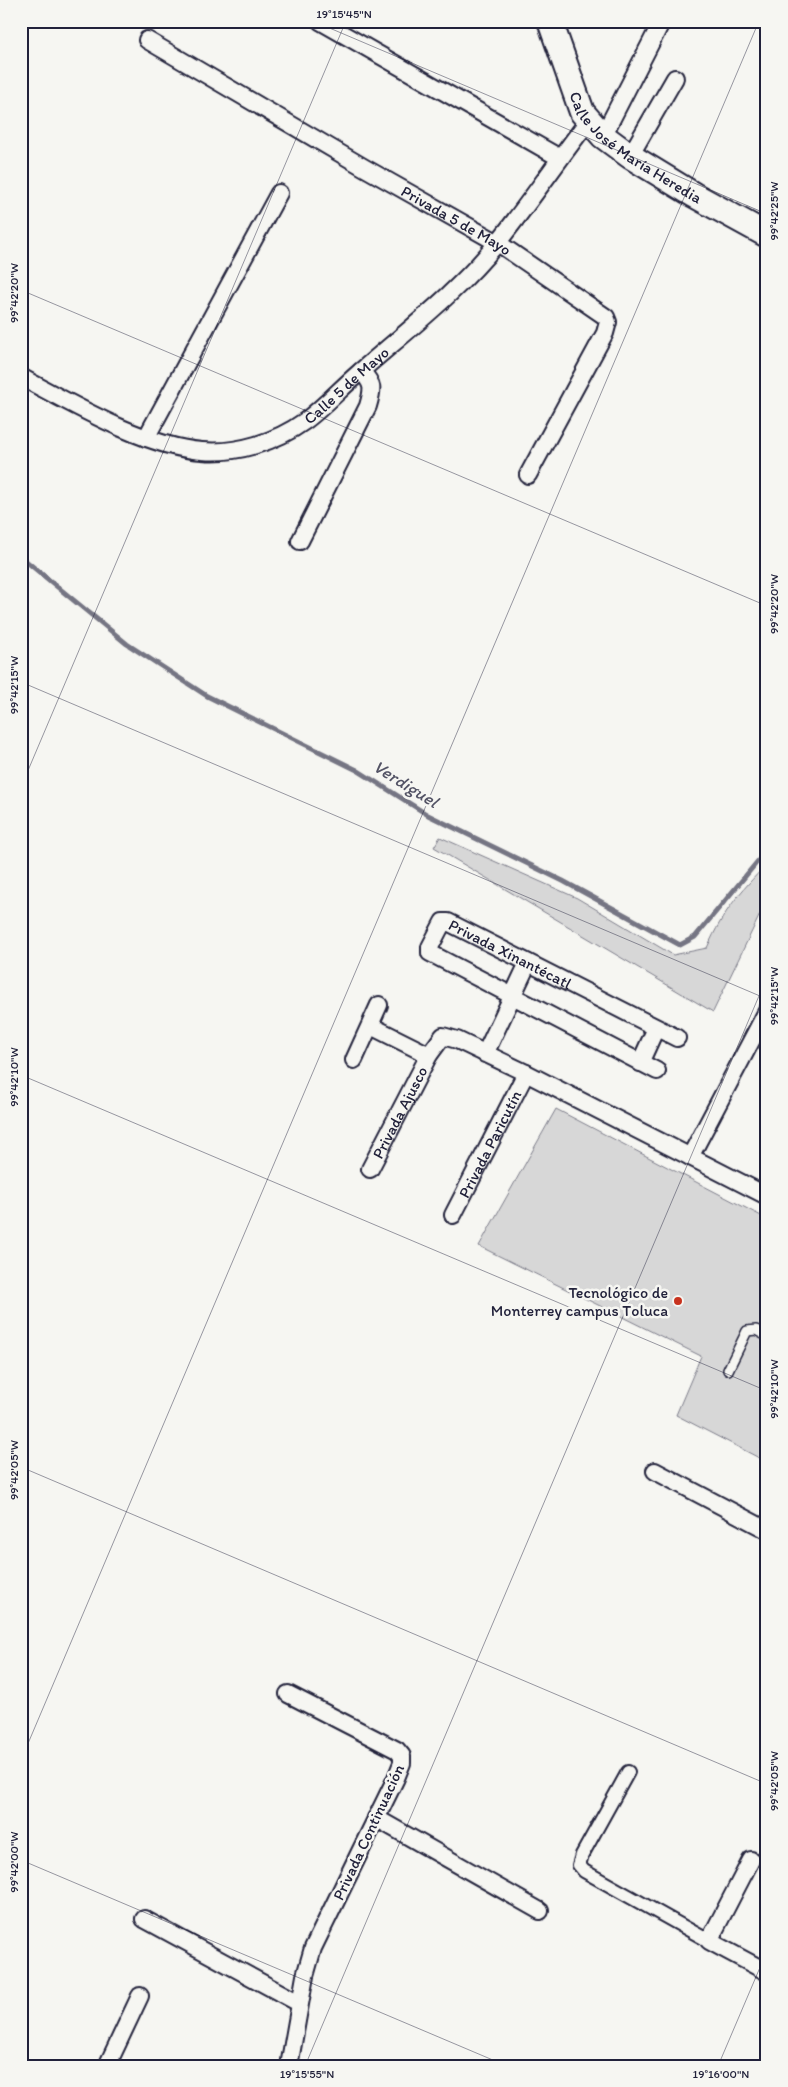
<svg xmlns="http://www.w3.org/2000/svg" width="788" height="2087" font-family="Itim,sans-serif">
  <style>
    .green { fill: #d7d7d7; stroke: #7c7c89 }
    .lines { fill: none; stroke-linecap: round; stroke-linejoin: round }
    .stream { stroke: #757583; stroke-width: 5 }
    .service-casing { stroke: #22223b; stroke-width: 12 }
    .pedestrian-casing { stroke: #22223b; stroke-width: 16 }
    .minor-casing { stroke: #22223b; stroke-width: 20 }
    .secondary-casing { stroke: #22223b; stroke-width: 28 }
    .service { stroke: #f6f6f2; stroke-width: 9 }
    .pedestrian { stroke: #f6f6f2; stroke-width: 12 }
    .minor { stroke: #f6f6f2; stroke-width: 16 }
    .secondary { stroke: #f6f6f2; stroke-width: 24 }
    .ticks { fill: none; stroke: #22223b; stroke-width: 1; stroke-opacity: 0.45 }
    .poi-dot { fill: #c8321e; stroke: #f6f6f2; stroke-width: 2 }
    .labels { text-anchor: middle; stroke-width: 5; stroke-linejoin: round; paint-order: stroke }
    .street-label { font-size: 16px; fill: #22223b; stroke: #f6f6f2 }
    .poi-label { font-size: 16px; fill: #22223b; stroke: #f6f6f2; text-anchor: end }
    .water-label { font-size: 18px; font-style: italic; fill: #535365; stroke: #f6f6f2 }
    .neatline { fill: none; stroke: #22223b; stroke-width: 2 }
    .ticks-label { font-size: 12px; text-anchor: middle; fill: #22223b }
  </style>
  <rect width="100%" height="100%" fill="#f6f6f2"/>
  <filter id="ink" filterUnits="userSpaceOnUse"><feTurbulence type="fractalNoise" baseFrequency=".02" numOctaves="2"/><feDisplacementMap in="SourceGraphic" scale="10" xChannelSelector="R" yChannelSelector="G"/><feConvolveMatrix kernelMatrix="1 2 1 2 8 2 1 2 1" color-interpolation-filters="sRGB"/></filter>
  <g filter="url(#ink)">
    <!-- green -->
    <g class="green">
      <path d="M440 837 577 898 673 955 707 948C724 910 739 893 767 864V900L713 1012 434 847Z"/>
      <polygon points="556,1109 767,1219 767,1462 676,1415 701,1356 479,1246"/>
    </g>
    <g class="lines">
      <!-- stream -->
      <polyline class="stream" points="21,557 127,644 207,696 357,770 428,815 563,881 680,945 695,937 767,850"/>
      <defs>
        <polyline id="service" points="728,1370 747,1331 756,1330 767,1336"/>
        <polyline id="pedestrian" points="628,1772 582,1855 579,1865 584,1871 709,1941"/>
        <g id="minor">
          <polyline points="320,21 560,158"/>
          <path id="s1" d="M147 40 365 168 498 243 606 317 608 322 605 333 528 475"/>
          <polyline points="603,136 662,21"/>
          <polyline points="630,156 675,78"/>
          <path id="s2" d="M21 377C72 404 145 447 202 451 237 454 276 442 305 421 325 406 342 387 361 371 408 330 459 291 498 242 530 202 558 160 589 120"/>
          <polyline points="146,438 279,193"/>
          <path d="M300 541 368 406C373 389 374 384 361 371"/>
          <polyline points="371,1026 429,1055"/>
          <polyline points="485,1054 528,963"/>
          <polyline points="354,1060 379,1005"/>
          <polyline points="640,1063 656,1028"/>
          <path id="s3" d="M657 1071 430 953V947L443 922H448L677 1038"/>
          <polyline points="690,1157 767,1011"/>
          <path id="s4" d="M370 1169 429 1055 443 1036 457 1040 526 1073 767 1196"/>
          <path id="s5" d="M453 1215 526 1073"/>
          <polyline points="655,1471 767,1530"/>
          <polyline points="288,1694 397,1750 402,1756 402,1763 396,1778 313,1948 305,1976 289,2066"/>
          <polyline points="376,1818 540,1911"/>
          <polyline points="751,1860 709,1941 767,1972"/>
          <polyline points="144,1919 299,2003"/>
          <polyline points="107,2066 140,1996"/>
        </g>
        <g id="secondary">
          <path id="s6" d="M550 21 582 112 603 136 630 156 694 195 767 235"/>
        </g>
      </defs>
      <!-- service casing -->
      <use href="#service" class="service-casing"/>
      <!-- pedestrian casing -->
      <use href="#pedestrian" class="pedestrian-casing"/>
      <!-- minor casing -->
      <use href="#minor" class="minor-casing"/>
      <!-- secondary casing -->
      <use href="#secondary" class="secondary-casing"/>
      <!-- service -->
      <use href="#service" class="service"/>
      <!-- pedestrian -->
      <use href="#pedestrian" class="pedestrian"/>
      <!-- minor -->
      <use href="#minor" class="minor"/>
      <!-- secondary -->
      <use href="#secondary" class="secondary"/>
    </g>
  </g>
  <!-- ticks -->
  <path class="ticks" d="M313 21 767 214M21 290 767 606M21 682 767 999M21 787 346 21M21 1075 767 1391M21 1467 767 1784M21 1760 759 21M21 1860 507 2066M305 2066 767 977M718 2066 767 1951"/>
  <!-- markers -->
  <circle class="poi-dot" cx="678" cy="1301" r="5"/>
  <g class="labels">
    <!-- street labels -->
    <g class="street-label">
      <text dy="6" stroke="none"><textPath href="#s6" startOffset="160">Calle José María Heredia</textPath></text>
      <text dy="6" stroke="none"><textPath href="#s1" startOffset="358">Privada 5 de Mayo</textPath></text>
      <text dy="6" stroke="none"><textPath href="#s2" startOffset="361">Calle 5 de Mayo</textPath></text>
      <text dy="6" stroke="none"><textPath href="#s3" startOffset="365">Privada Xinantécatl</textPath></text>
      <text dy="6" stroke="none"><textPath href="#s4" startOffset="64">Privada Ajusco</textPath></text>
      <text dy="6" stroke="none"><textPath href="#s5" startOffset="80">Privada Paricutín</textPath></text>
      <text transform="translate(368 1832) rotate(-65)" y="6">Privada Continuación</text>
    </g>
    <!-- poi labels -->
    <g class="poi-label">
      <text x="668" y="1298">Tecnológico de<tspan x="668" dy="18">Monterrey campus Toluca</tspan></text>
    </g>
    <!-- water labels -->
    <g class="water-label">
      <text transform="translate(406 784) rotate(32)" y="6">Verdiguel</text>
    </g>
  </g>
  <!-- margin -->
  <rect width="788" height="2087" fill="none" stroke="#f6f6f2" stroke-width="55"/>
  <rect x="28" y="28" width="732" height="2032" class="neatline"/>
  <g class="ticks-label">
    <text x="344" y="18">19°15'45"N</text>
    <text transform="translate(774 211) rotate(-90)" y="4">99°42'25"W</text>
    <text transform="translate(14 293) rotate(-90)" y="4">99°42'20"W</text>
    <text transform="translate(774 604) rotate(-90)" y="4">99°42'20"W</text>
    <text transform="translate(14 685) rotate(-90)" y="4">99°42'15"W</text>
    <text transform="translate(774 996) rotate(-90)" y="4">99°42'15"W</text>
    <text transform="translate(14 1077) rotate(-90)" y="4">99°42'10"W</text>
    <text transform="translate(774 1389) rotate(-90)" y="4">99°42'10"W</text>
    <text transform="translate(14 1470) rotate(-90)" y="4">99°42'05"W</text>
    <text transform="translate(774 1781) rotate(-90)" y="4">99°42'05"W</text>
    <text transform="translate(14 1862) rotate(-90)" y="4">99°42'00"W</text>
    <text x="307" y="2078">19°15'55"N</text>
    <text x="721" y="2078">19°16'00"N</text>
  </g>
</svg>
